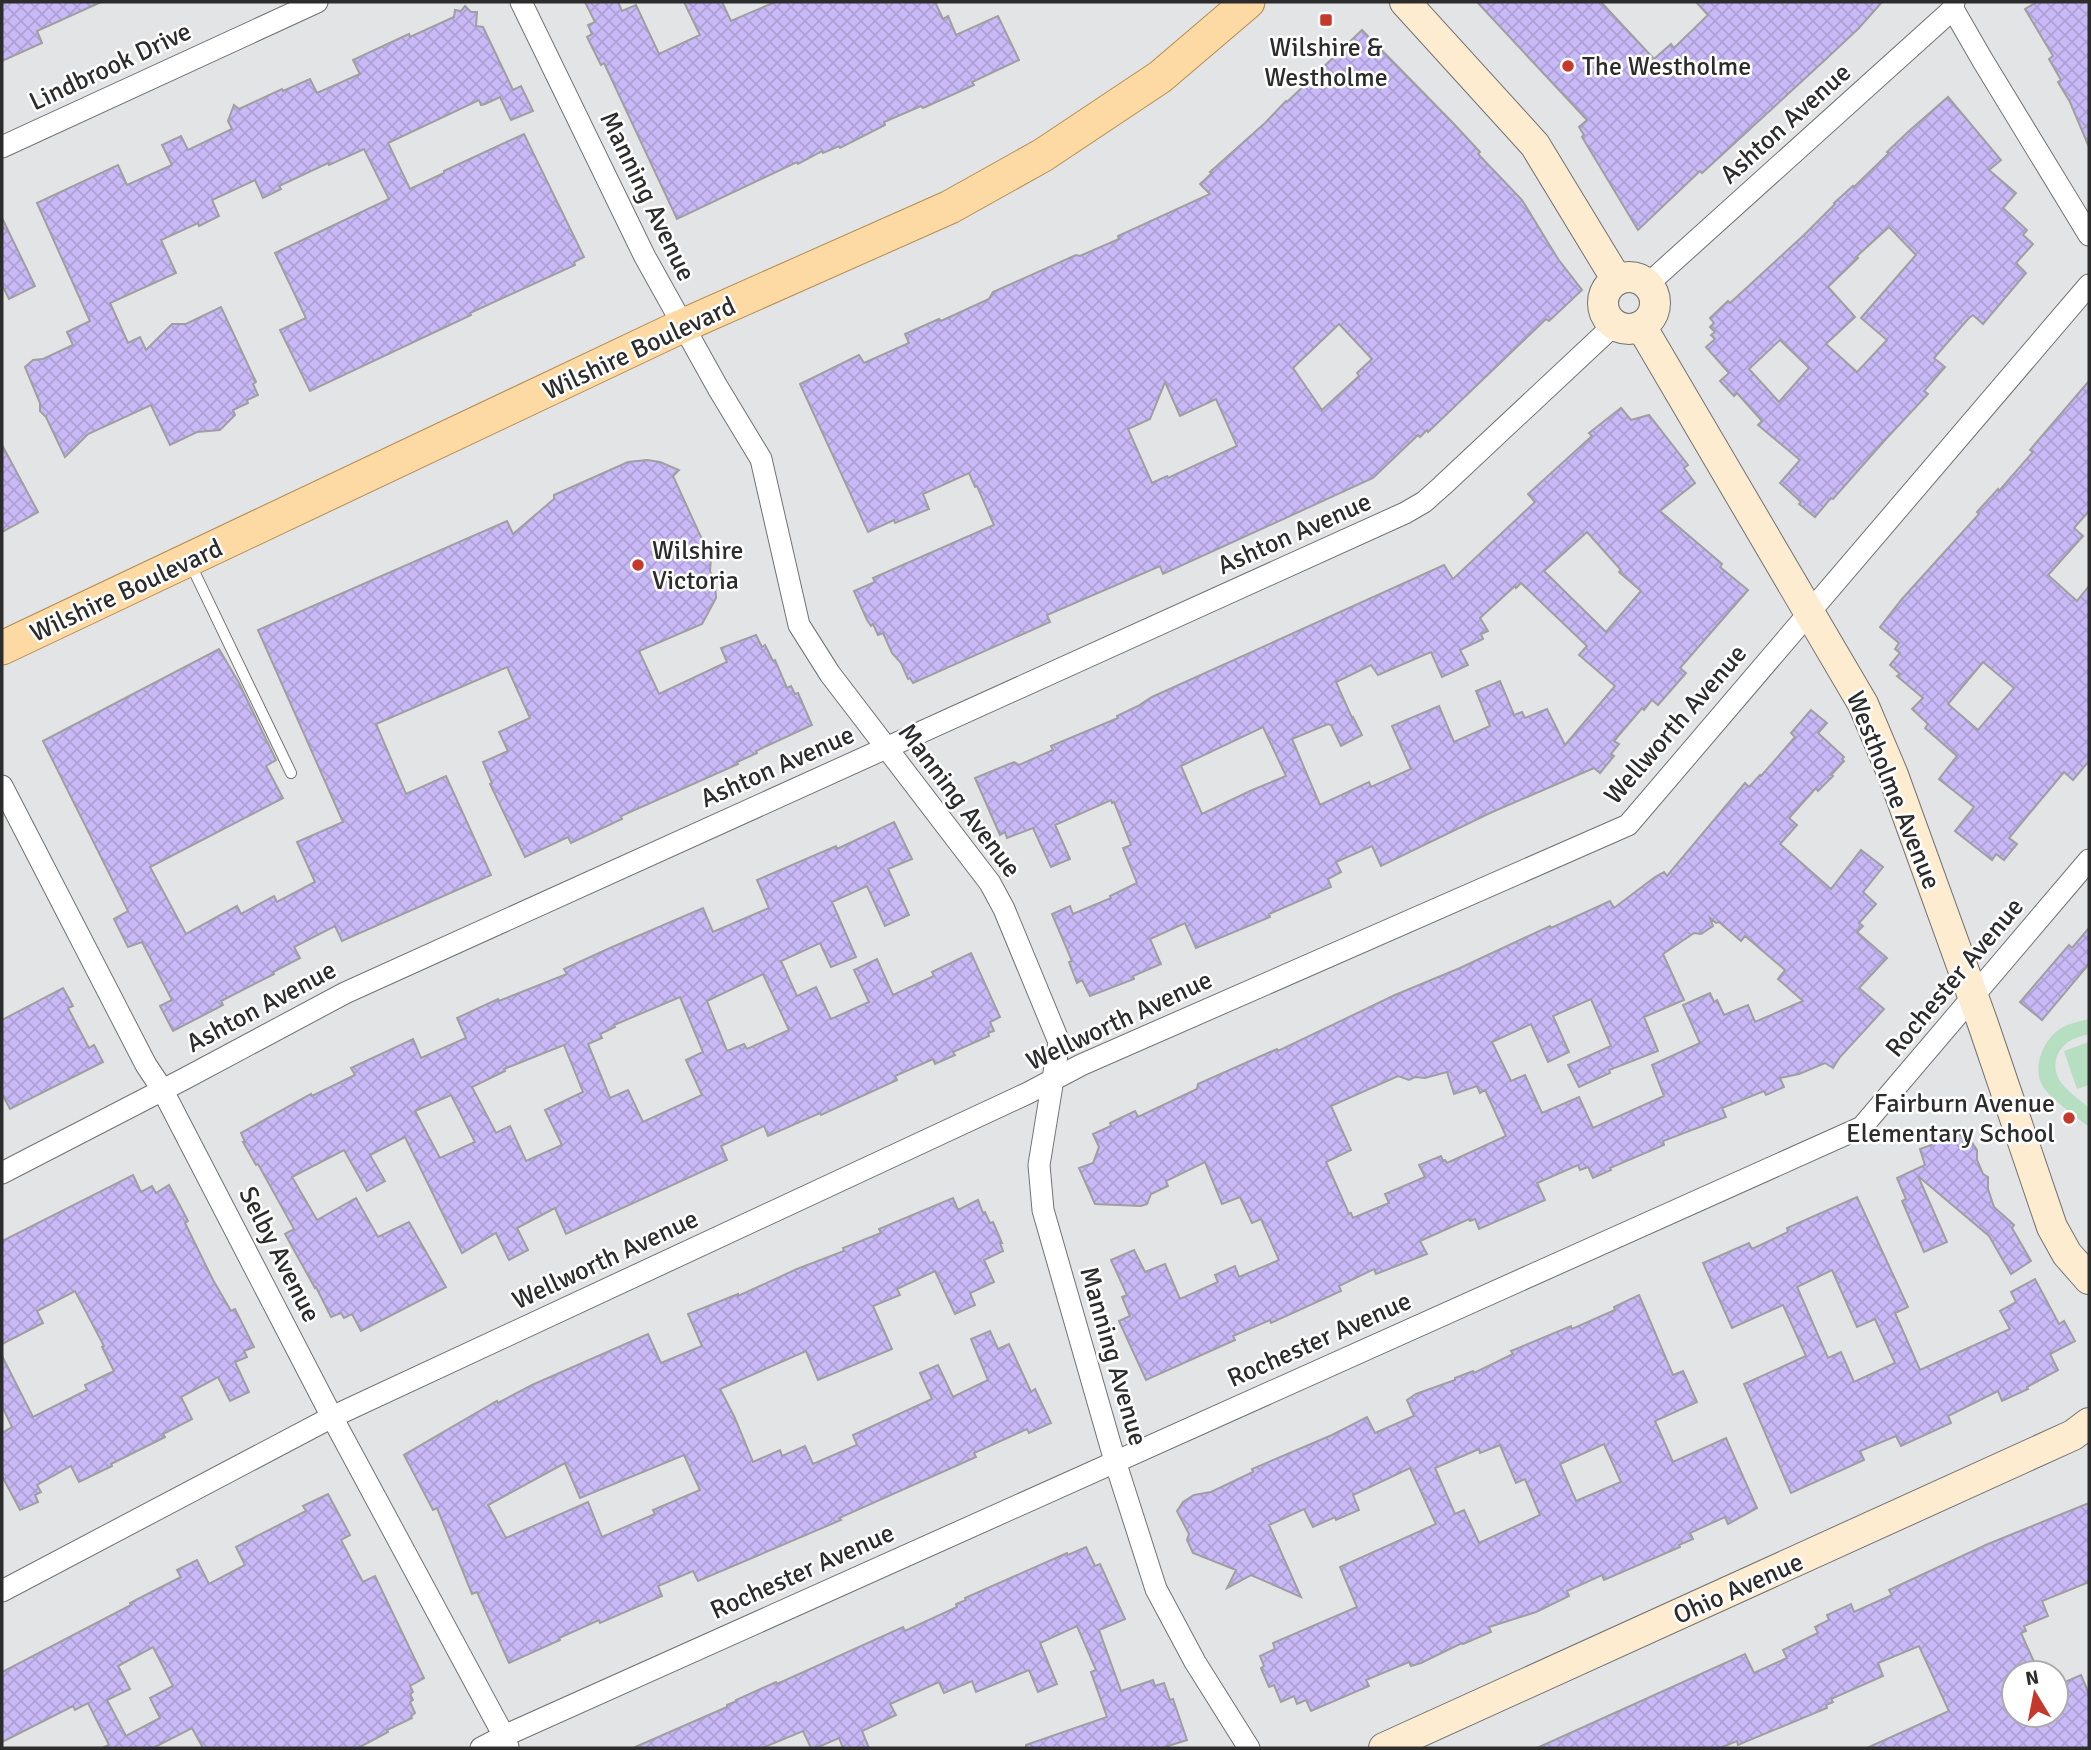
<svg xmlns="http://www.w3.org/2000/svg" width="2091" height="1750" font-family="Signika,sans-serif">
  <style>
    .green { fill: #b6dec1 }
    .building { fill: url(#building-cross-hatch); stroke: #9f9ea0; stroke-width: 2; fill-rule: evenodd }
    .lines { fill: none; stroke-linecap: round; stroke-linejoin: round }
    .lane-casing { stroke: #717274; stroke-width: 12 }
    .street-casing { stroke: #717274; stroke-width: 23 }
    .secondary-casing { stroke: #717274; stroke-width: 32 }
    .primary-casing { stroke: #b38d52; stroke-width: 35 }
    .lane { stroke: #fff; stroke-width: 10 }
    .street { stroke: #fff; stroke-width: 21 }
    .secondary { stroke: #feecd1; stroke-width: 30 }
    .primary { stroke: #fddaa3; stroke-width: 33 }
    .poi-dot { fill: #c5382c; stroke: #fff; stroke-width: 2.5 }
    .labels { text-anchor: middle; stroke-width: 5; stroke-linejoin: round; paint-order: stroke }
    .poi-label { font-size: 26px; fill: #2c2c2d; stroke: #fff; text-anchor: start }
    .street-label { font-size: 26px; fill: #2c2c2d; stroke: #fff }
  </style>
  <defs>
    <pattern id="building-cross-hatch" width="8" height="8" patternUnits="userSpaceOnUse" patternTransform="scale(1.75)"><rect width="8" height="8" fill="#c9baf7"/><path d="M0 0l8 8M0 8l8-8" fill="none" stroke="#ada0d4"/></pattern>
  </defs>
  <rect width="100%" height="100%" fill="#e3e4e6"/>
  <!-- green -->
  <g class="green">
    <path d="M2089 1019V1034C2082 1036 2074 1038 2068 1042 2053 1053 2051 1072 2064 1086 2071 1094 2081 1101 2089 1108V1127C2077 1117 2052 1100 2044 1088 2030 1069 2044 1037 2063 1027 2071 1023 2081 1021 2089 1019Z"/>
    <polygon points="2089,1042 2089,1085 2077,1089 2064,1051"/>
  </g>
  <!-- building -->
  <g class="building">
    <polygon points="2,2 101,2 37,31 42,43 2,61"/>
    <polygon points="585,2 618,2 622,11 636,5 659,54 700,35 684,2 722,2 731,21 775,2 935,2 943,19 948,16 956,35 998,16 1019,60 972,82 974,85 923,108 921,106 884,122 885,125 840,148 839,146 823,153 822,151 798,164 797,162 677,219 604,63 601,65 587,37 592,34 588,25 595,22"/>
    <polygon points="1477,2 1601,2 1654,59 1671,44 1674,48 1708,15 1696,2 1882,2 1859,28 1826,59 1702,173 1700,171 1638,230 1582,137 1584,135 1579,127 1587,120"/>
    <polygon points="2037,2 2089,2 2089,147 2070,102 2058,82 2061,80 2049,59 2053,56 2025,9"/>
    <polygon points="465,6 471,12 477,12 476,26 483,27 513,90 521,86 533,111 511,120 500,97 485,104 481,105 479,100 388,143 410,189 444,173 444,171 524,134 584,257 574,262 575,265 470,313 471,315 310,391 280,330 306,318 275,253 389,199 364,149 329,165 328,163 279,186 281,189 263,198 255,180 212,200 219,216 199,226 198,223 161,240 176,273 110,303 128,343 140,337 146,350 172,324 186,324 221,307 256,382 253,384 258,395 247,400 248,403 233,410 235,415 220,430 197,432 170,445 151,405 88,434 65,457 46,417 40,411 40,403 25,367 33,360 43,359 73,345 67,332 90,321 37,203 118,165 127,185 172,165 162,145 181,136 188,150 232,129 228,121 234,105 239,109 282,89 283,91 310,79 317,93 360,74 353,60 409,34 410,37 454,17 455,10 461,11"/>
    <path d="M1362 30 1453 123 1480 152 1478 154 1522 200 1558 259 1582 290 1549 321 1546 319 1428 432 1427 430 1420 437 1418 435 1373 478 1163 574 1160 566 1047 615 1050 622 913 683 910 678 908 679 901 663 892 653 883 633 878 635 873 624 871 626 867 620 854 591 875 582 873 578 994 525 977 486 975 487 969 473 923 494 929 509 895 523 894 520 868 532 800 384 859 355 864 363 909 343 905 334 939 319 941 321 989 299 993 292 1076 255 1080 256 1119 239 1118 236 1210 194 1200 184 1212 173 1210 172 1265 123 1286 101 1287 102ZM1339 324 1372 359 1357 373 1359 376 1322 410 1293 368ZM1165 382 1180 416 1216 399 1237 446 1168 478 1167 476 1152 483 1128 429 1150 419Z"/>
    <path d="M1948 97 2001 160 1989 170 2016 193 2003 208 2027 230 2023 235 2033 244 2016 263 2026 273 1983 324 1973 315 1968 319 1934 358 1945 367 1924 391 1928 394 1885 440 1833 499 1831 498 1815 517 1799 504 1801 502 1780 483 1800 460 1758 425 1762 421 1737 393 1734 396 1720 381 1729 373 1706 347 1715 339 1711 335 1715 332 1710 327 1714 323 1710 318 1728 301 1730 303 1804 235 1835 204 1834 203 1853 186 1854 187 1889 153 1887 152 1909 131ZM1889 227 1916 255 1861 318 1887 340 1857 372 1826 344 1855 317 1828 287 1858 258 1856 257ZM1780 340 1809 368 1779 402 1749 369Z"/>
    <polygon points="2,218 35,286 9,299 2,285"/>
    <path d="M2089 381V511L2074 528 2083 536 2048 575 2077 601 2089 586V761L2073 780 2064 772 2009 838 2017 844 2004 860 1996 854 1992 860 1955 831 1974 807 1939 779 1957 756 1925 728 1928 724 1912 709 1923 698 1897 676 1900 674 1890 665 1900 653 1895 649 1899 643 1880 627 1902 599 1979 514 1977 512 1998 489 1999 491 2033 452 2030 450ZM1983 662 2014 688 1978 730 1948 704Z"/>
    <path d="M1621 408 1631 420 1649 415 1688 465 1684 468 1695 483 1660 511 1722 564 1720 567 1748 590 1680 668 1686 673 1658 705 1652 700 1644 710 1642 708 1614 741 1619 744 1611 754 1614 756 1600 773 1594 768 1490 813 1381 866 1372 846 1336 862 1341 872 1328 879 1331 887 1269 914 1270 917 1196 948 1185 923 1150 939 1161 964 1133 976 1134 979 1090 996 1082 980 1077 983 1069 962 1072 961 1052 914 1070 906 1073 914 1111 898 1110 896 1137 883 1123 848 1131 845 1114 802 1112 803 1111 800 1055 825 1070 859 1051 867 1033 828 1007 838 1005 832 1000 835 975 778 1014 762 1019 765 1053 750 1051 746 1118 718 1117 716 1138 706 1152 697 1444 565 1453 579 1535 502 1528 494 1592 436 1589 433ZM1587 532 1621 570 1619 572 1641 591 1606 632 1544 571ZM1521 583 1587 646 1579 655 1615 686 1565 745 1547 709 1525 718 1522 712 1514 715 1500 681 1476 691 1490 726 1454 742 1439 706 1392 726 1411 769 1371 787 1369 782 1320 805 1292 739 1328 724 1331 725 1341 746 1362 735 1353 717 1352 718 1336 682 1371 665 1378 675 1431 652 1442 677 1468 665 1460 650 1483 639 1481 634 1488 631 1480 618 1515 586 1516 588ZM1263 727 1286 776 1250 791 1202 814 1181 766Z"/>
    <polygon points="2,445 38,512 2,532"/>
    <polygon points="647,460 660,462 679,470 673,476 711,559 710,571 715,584 716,598 702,624 639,651 659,694 727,662 721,648 756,635 762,647 765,645 773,661 775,660 787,688 791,686 795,694 798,693 812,725 756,751 757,753 737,762 738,764 621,816 622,819 571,843 568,837 525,857 490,784 492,783 483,762 508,751 499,732 530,718 507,667 376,724 406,794 446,776 491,875 342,941 335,926 294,947 300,958 273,972 274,974 221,1001 223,1005 173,1031 160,1006 172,1000 142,942 128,947 114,919 128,911 43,741 219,649 239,683 276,760 266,766 283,798 150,867 186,934 237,906 241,914 274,896 277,902 315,882 297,842 343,822 258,630 507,521 513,534 554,499 554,495 628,462"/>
    <path d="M1811 710 1827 723 1818 733 1844 757 1842 759 1844 761 1831 775 1833 776 1818 791 1816 788 1789 818 1797 825 1780 844 1831 889 1861 850 1883 867 1863 892 1876 904 1859 923 1863 926 1857 932 1887 958 1859 988 1884 1009 1840 1057 1833 1068 1825 1063 1799 1074 1780 1078 1784 1087 1766 1095 1764 1091 1722 1108 1726 1117 1663 1141 1664 1145 1610 1168 1611 1170 1593 1178 1588 1167 1580 1170 1578 1165 1537 1183 1545 1200 1479 1229 1475 1219 1470 1221 1469 1219 1420 1241 1427 1254 1376 1274 1374 1269 1339 1286 1341 1291 1271 1323 1270 1320 1233 1336 1235 1340 1146 1380 1119 1321 1130 1316 1122 1297 1127 1295 1111 1260 1134 1250 1145 1272 1165 1264 1180 1299 1218 1282 1215 1275 1235 1266 1239 1277 1279 1260 1261 1219 1252 1223 1240 1197 1222 1204 1205 1162 1166 1181 1168 1186 1151 1194 1147 1204 1141 1206 1095 1204 1079 1168 1093 1163 1099 1147 1093 1134 1111 1126 1110 1123 1135 1111 1138 1117 1197 1089 1198 1084 1277 1049 1278 1051 1395 995 1460 968 1550 926 1551 928 1610 901 1614 908 1655 877 1664 872 1667 876 1745 783 1749 787 1760 775 1761 776 1795 737 1791 733ZM1710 918 1716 923 1719 922 1741 941 1745 936 1785 970 1778 979 1803 1001 1755 1022 1748 1005 1724 1015 1717 1000 1714 1002 1710 993 1683 1005 1700 1043 1652 1065 1664 1096 1593 1128 1579 1097 1542 1113 1525 1075 1511 1081 1492 1042 1531 1024 1548 1062 1569 1052 1553 1016 1591 999 1611 1046 1568 1065 1579 1087 1610 1073 1609 1070 1658 1051 1644 1017 1684 1000 1663 954 1694 933 1701 934 1713 926ZM1447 1072 1454 1094 1477 1086 1480 1093 1485 1090 1506 1136 1447 1163 1445 1160 1443 1161 1441 1156 1419 1165 1425 1177 1385 1194 1389 1203 1353 1218 1351 1213 1349 1214 1326 1162 1351 1150 1331 1106 1398 1076 1409 1080 1415 1077 1425 1078Z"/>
    <path d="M894 822 912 859 888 869 909 915 885 926 867 886 832 902 856 957 831 967 820 943 781 961 797 996 816 987 831 1019 869 1002 854 970 877 959 893 995 934 976 932 972 971 953 1000 1017 990 1022 994 1031 988 1033 989 1036 953 1052 955 1055 935 1064 933 1059 895 1076 897 1080 821 1115 820 1113 768 1136 764 1126 721 1146 727 1160 566 1234 555 1208 517 1228 528 1250 509 1260 496 1233 462 1253 405 1137 370 1155 385 1181 367 1191 344 1150 292 1177 317 1220 356 1198 378 1237 409 1222 446 1287 361 1331 352 1314 344 1318 341 1313 331 1317 316 1287 315 1288 285 1234 294 1229 258 1164 256 1165 243 1142H245L241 1133 311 1094 312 1096 355 1075 351 1068 413 1039 421 1058 466 1038 457 1018 498 999 499 1001 567 974 564 969 610 948 703 908 713 932 769 908 757 880 836 846 837 849ZM763 974 789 1030 747 1049 744 1044 727 1051 707 1001ZM680 997 703 1052 686 1060 702 1095 643 1122 628 1090 610 1098 588 1044 602 1038 600 1034 615 1027 614 1025ZM564 1045 583 1092 545 1110 562 1145 526 1161 510 1126 496 1133 472 1087 505 1071 504 1069ZM451 1095 475 1142 440 1158 415 1111Z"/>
    <polygon points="2089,928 2089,964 2042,1020 2020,1002 2069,945 2072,948"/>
    <polygon points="63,988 73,1006 68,1008 89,1048 94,1045 103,1062 10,1109 2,1094 2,1020"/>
    <polygon points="1961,1134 1964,1144 1971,1141 1977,1150 1977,1160 1983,1174 1988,1177 1988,1189 1994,1207 2014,1225 2012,1228 2031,1261 2011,1274 1989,1236 1918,1176 1947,1242 1924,1252 1902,1201 1906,1199 1897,1178 1925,1165 1920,1149"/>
    <polygon points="133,1175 141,1192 152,1186 156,1193 169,1185 188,1221 185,1223 213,1280 231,1311 235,1309 254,1347 244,1351 247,1357 235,1362 249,1392 230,1401 218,1377 181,1397 192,1419 163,1434 165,1437 111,1464 112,1466 79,1482 71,1466 37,1485 41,1492 35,1495 38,1502 20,1510 2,1476 2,1433 12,1427 2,1406 2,1356 33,1417 87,1390 85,1385 114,1371 102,1347 104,1346 75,1291 37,1311 43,1323 2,1344 2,1241"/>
    <path d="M1857 1197 1908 1307 1895 1313 1920 1370 2010 1329 2000 1311 2016 1302 2011 1292 2035 1279 2059 1324 2064 1321 2075 1341 2050 1354 2058 1370 2027 1387 2028 1389 2002 1401 1998 1391 1948 1416 1951 1423 1901 1446 1896 1436 1860 1451 1864 1460 1791 1493 1744 1384 1806 1356 1783 1305 1732 1328 1703 1263 1749 1243 1752 1249 1788 1232 1787 1228ZM1832 1270 1857 1327 1875 1319 1895 1363 1854 1382 1841 1352 1828 1358 1797 1287Z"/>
    <path d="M953 1198 958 1210 978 1200 983 1213 985 1212 990 1223 993 1222 1002 1243H1000L1003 1251 984 1260 994 1282 970 1293 975 1305 955 1314 935 1271 897 1289 900 1295 873 1306 892 1349 818 1380 806 1351 720 1389 734 1416 753 1462 780 1450 782 1456 805 1446 813 1464 857 1445 853 1435 932 1399 920 1373 938 1365 953 1397 988 1380 971 1339 990 1331 998 1349 1009 1344 1031 1392 1035 1389 1051 1423 1029 1433 1027 1429 974 1453 976 1457 839 1518 841 1520 698 1581 693 1571 658 1586 662 1596 600 1623 599 1620 559 1638 560 1640 509 1663 477 1592 472 1594 437 1508 433 1510 404 1455 497 1401 498 1403 532 1385 648 1334 661 1363 702 1346 688 1314 738 1294V1296L797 1269 844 1251 843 1248 881 1233 879 1229ZM684 1455 700 1490 653 1510 655 1514 602 1537 588 1502 506 1538 488 1505 565 1463 580 1498Z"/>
    <path d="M1639 1295 1673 1375 1683 1371 1697 1402 1655 1421 1673 1462 1726 1438 1757 1508 1728 1524 1725 1517 1690 1533 1693 1539 1679 1545 1680 1547 1604 1580 1602 1575 1567 1591 1569 1596 1536 1612 1489 1627 1491 1632 1463 1644 1462 1643 1421 1663 1411 1666 1409 1662 1366 1680 1369 1686 1311 1711 1306 1700 1297 1704 1294 1696 1281 1702 1274 1685 1269 1687 1261 1668 1264 1666 1260 1656 1275 1649 1273 1643 1357 1607 1340 1567 1436 1524 1410 1468 1353 1495 1359 1510 1336 1520 1335 1517 1313 1527 1304 1509 1269 1525 1301 1597 1251 1575 1227 1588 1236 1570 1193 1553 1187 1540 1189 1534 1177 1511 1183 1502 1194 1495 1211 1492 1253 1472 1252 1469 1332 1435 1367 1417 1375 1433 1414 1416 1407 1400 1416 1394 1455 1380V1378L1473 1371 1474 1373 1513 1354 1511 1351 1571 1326 1572 1329 1615 1310 1614 1307ZM1604 1444 1621 1482 1576 1501 1560 1464ZM1500 1445 1516 1483 1525 1479 1540 1515 1479 1543 1464 1510 1455 1514 1435 1468 1479 1449 1480 1453Z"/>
    <path d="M328 1494 350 1535 341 1540 363 1582 375 1576 424 1678 410 1686 413 1692 410 1694 413 1700 410 1702 415 1713 411 1716 412 1718 387 1730 388 1732 358 1748H203L192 1728 153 1748H102L109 1745 88 1703 75 1710 73 1706 2 1742V1672L131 1605 130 1603 181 1577 177 1570 197 1560 209 1584 245 1565 236 1547 306 1511 303 1506ZM153 1647 173 1686 150 1698 160 1718 126 1736 107 1700 130 1689 118 1666Z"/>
    <polygon points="2089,1503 2089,1582 2042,1601 2048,1616 2024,1626 2026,1631 2021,1633 2039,1673 2014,1673 2014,1715 2056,1715 2056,1686 2081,1675 2089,1694 2089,1748 1867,1748 1949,1711 1919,1646 1878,1663 1883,1676 1831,1699 1833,1702 1826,1705 1827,1708 1738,1745 1737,1741 1720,1748 1537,1748 1745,1654 1754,1673 1787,1658 1783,1650 1818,1633 1815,1627 1829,1620 1827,1615 1851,1604 1854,1612 1892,1595 1889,1590 1988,1544"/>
    <polygon points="1086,1547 1095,1566 1100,1564 1125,1619 1099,1630 1121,1691 1153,1680 1155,1686 1164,1683 1170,1700 1173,1699 1187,1740 1162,1748 1026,1748 1026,1745 1107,1717 1091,1672 1096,1670 1077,1626 1040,1643 1057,1684 1038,1692 1029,1670 976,1692 972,1681 944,1693 939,1682 890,1704 896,1715 862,1731 869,1748 843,1748 839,1738 816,1748 811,1748 803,1731 762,1748 633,1748 727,1707 727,1705 737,1701 736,1700 776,1682 777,1684 903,1627 905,1631 957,1607 956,1604 966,1600 965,1598 1067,1553 1068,1555"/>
  </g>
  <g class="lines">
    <defs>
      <polyline id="lane" points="190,563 291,773"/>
      <g id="street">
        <polyline points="521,2 645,257 718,388 761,459 799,625 830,674 990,883 1004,909 1059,1042 1039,1165 1043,1210 1115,1461 1156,1589 1195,1662 1249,1748"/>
        <polyline points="1953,9 1983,61 2089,235"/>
        <polyline points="2,147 317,2"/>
        <polyline points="1648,284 1953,9 1954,2"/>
        <polyline points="2,786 146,1065 162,1089 332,1417 504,1736 508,1747"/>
        <polyline points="2,1173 184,1079 345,993 1405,513 1424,502 1442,486 1614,325"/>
        <polyline points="2,1591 332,1417 1028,1093 1081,1065 1628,825 2089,285"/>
        <polyline points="481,1748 504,1736 1862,1127 2089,860"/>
      </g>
      <g id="secondary">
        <polyline points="1405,2 1535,145 1617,280"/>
        <circle cx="1629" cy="303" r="26"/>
        <polyline points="1641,326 1863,704 1893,775 1983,1024 2052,1227 2067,1254 2089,1279"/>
        <polyline points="1384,1748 2073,1435 2089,1423"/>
      </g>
      <polyline id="primary" points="2,648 682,326 950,207 1043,155 1160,77 1248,2"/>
    </defs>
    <!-- lane casing -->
    <use href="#lane" class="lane-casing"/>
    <!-- street casing -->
    <use href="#street" class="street-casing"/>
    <!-- secondary casing -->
    <use href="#secondary" class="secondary-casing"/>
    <!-- primary casing -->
    <use href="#primary" class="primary-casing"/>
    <!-- lane -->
    <use href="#lane" class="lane"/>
    <!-- street -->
    <use href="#street" class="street"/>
    <!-- secondary -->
    <use href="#secondary" class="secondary"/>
    <!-- primary -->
    <use href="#primary" class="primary"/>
  </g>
  <!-- markers -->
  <g class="poi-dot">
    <rect x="1319" y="13" width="14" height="14" rx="3.5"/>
    <circle cx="1568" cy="66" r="7"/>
    <circle cx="638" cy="565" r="7"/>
    <circle cx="2069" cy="1118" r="7"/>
  </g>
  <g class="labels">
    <!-- poi labels -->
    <g class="poi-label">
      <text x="1326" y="56" text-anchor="middle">Wilshire &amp;<tspan x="1326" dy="30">Westholme</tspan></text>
      <text x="1582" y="75">The Westholme</text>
      <text x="652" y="559">Wilshire<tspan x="652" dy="30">Victoria</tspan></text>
      <text x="2055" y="1112" text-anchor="end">Fairburn Avenue<tspan x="2055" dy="30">Elementary School</tspan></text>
    </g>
    <!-- street labels -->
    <g class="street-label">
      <text transform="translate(110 66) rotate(-25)" y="9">Lindbrook Drive</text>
      <text transform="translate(1785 123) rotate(-42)" y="9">Ashton Avenue</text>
      <text transform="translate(648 196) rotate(64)" y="9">Manning Avenue</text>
      <text transform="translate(639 348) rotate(-25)" y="9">Wilshire Boulevard</text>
      <text transform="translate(1294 533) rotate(-24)" y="9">Ashton Avenue</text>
      <text transform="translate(126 590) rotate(-25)" y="9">Wilshire Boulevard</text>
      <text transform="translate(1675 724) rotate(-49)" y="9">Wellworth Avenue</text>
      <text transform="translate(777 766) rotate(-24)" y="9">Ashton Avenue</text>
      <text transform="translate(1894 790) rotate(68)" y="9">Westholme Avenue</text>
      <text transform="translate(960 800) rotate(53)" y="9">Manning Avenue</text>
      <text transform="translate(1954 977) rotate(-50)" y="9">Rochester Avenue</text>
      <text transform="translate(261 1006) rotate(-28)" y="9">Ashton Avenue</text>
      <text transform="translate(1119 1020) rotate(-25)" y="9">Wellworth Avenue</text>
      <text transform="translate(280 1254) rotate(63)" y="9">Selby Avenue</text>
      <text transform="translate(605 1259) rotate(-25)" y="9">Wellworth Avenue</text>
      <text transform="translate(1319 1339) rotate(-24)" y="9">Rochester Avenue</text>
      <text transform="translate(1114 1356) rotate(74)" y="9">Manning Avenue</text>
      <text transform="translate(802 1571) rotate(-24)" y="9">Rochester Avenue</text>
      <text transform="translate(1738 1588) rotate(-24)" y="9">Ohio Avenue</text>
    </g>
  </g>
  <!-- border -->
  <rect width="2091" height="1750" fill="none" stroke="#2c2c2d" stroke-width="7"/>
  <!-- north arrow -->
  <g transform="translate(2035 1694) rotate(350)"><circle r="33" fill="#ffffff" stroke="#ababab" stroke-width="2"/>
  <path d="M0-5L12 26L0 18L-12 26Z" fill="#c5382c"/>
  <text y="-10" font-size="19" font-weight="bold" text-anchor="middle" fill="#2c2c2d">N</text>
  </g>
</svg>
